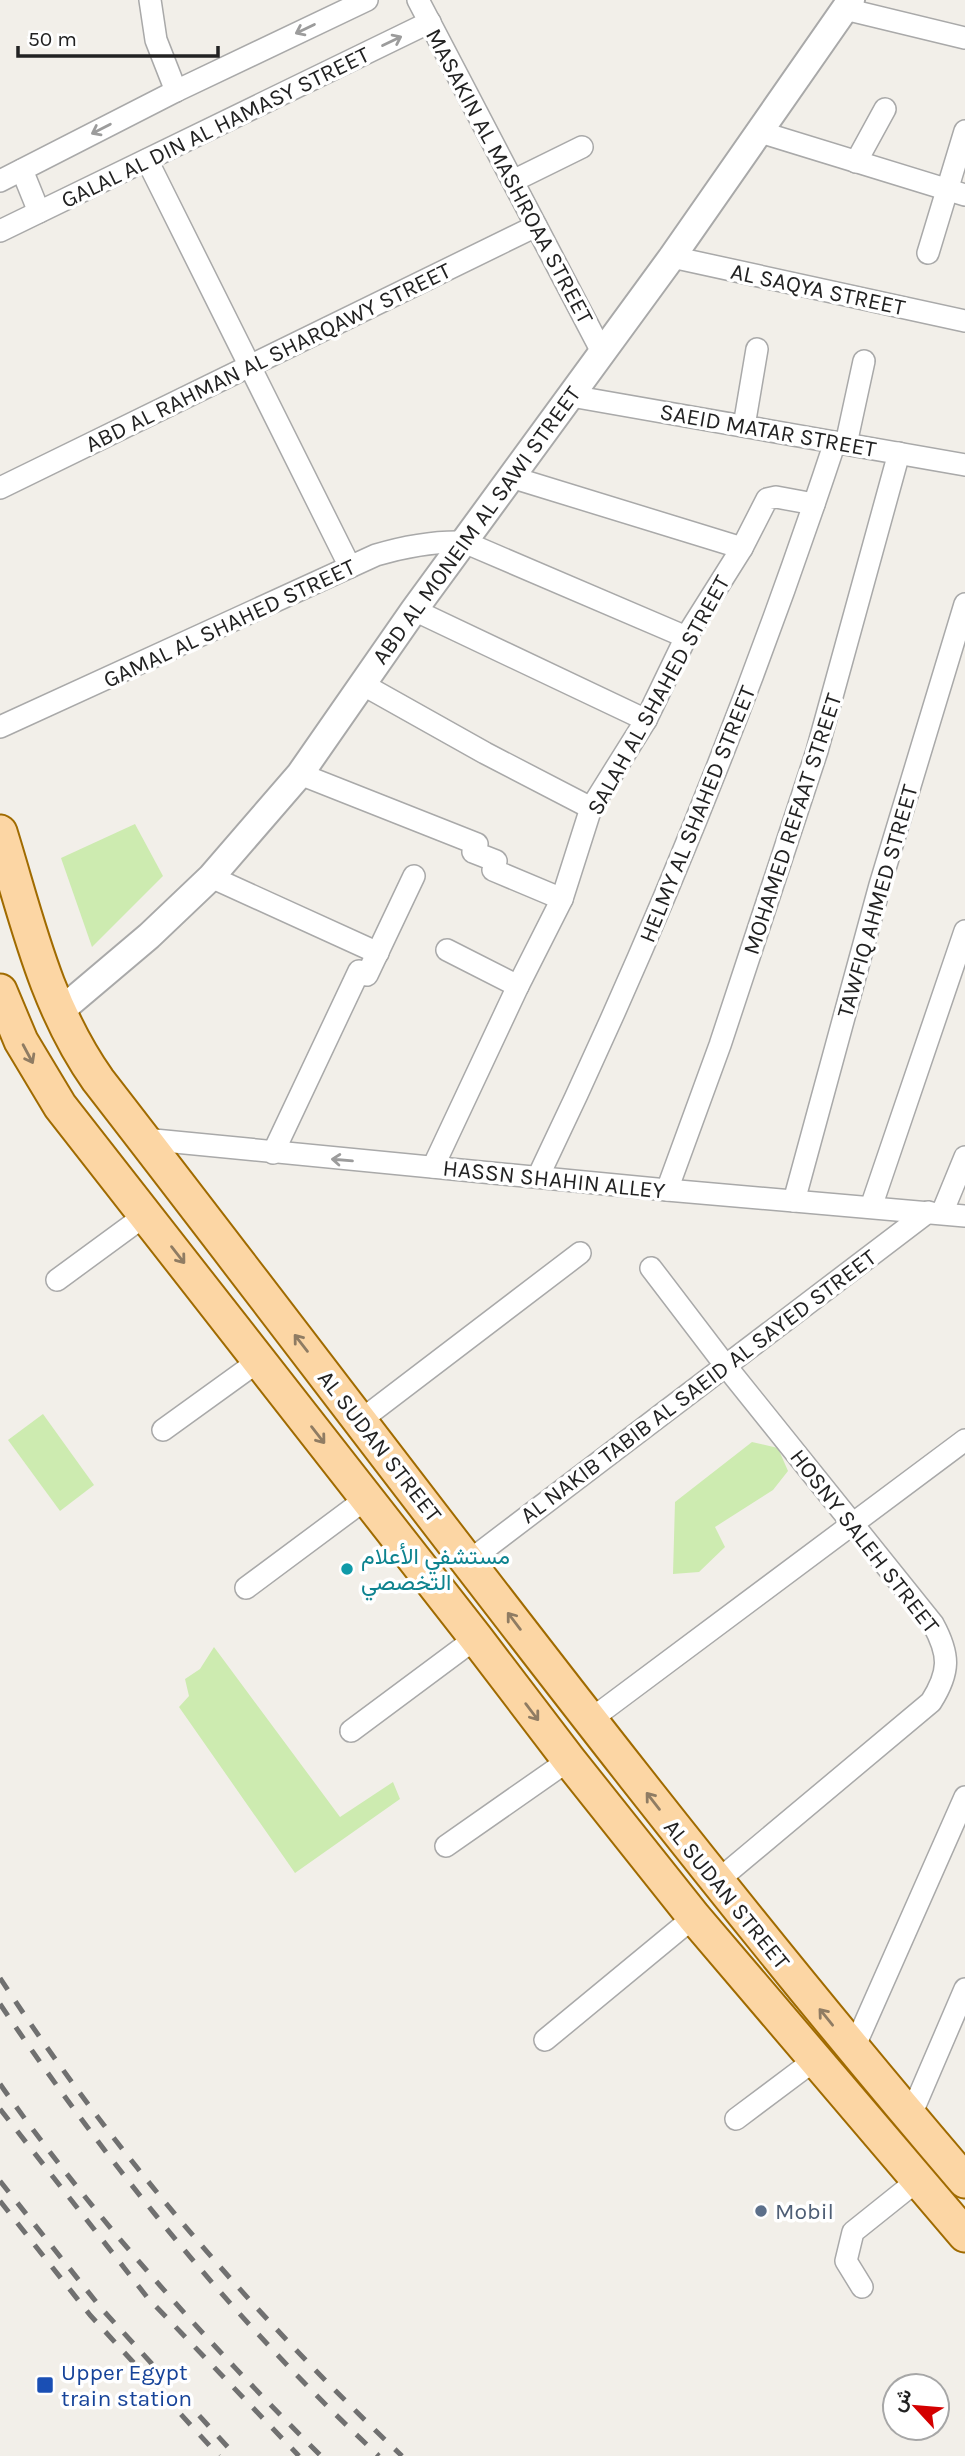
<svg xmlns="http://www.w3.org/2000/svg" width="965" height="2456" font-family="Karla,Vazirmatn,sans-serif">
  <style>
    .grass { fill: #cdebb0 }
    .lines { fill: none; stroke-linecap: round; stroke-linejoin: round }
    .minor-casing { stroke: #a9a9a9; stroke-width: 24 }
    .tertiary-casing { stroke: #a9a9a9; stroke-width: 30 }
    .primary-casing { stroke: #a06b00; stroke-width: 37 }
    .minor { stroke: #fff; stroke-width: 21 }
    .tertiary { stroke: #fff; stroke-width: 26 }
    .primary { stroke: #fcd6a4; stroke-width: 33 }
    .rail { stroke: #707070; stroke-width: 5; stroke-dasharray: 14 14; stroke-linecap: butt }
    .oneway { stroke: #9c9c9c }
    .oneway2 { stroke: #8f7c63 }
    .culture-dot { fill: #0f9aa8; stroke: #fff; stroke-width: 2.5 }
    .service-dot { fill: #5c6f8a; stroke: #fff; stroke-width: 2.5 }
    .transit-dot { fill: #1a4fb4; stroke: #fff; stroke-width: 2.5 }
    .labels { text-anchor: middle; stroke-width: 7; stroke-linejoin: round; paint-order: stroke }
    .street-label { font-size: 23px; fill: #222; stroke: #fff }
    .culture-label { font-size: 23px; fill: #0d838f; stroke: #fff; text-anchor: start }
    .service-label { font-size: 23px; fill: #4e5e75; stroke: #fff; text-anchor: start }
    .transit-label { font-size: 23px; fill: #164399; stroke: #fff; text-anchor: start }
  </style>
  <rect width="100%" height="100%" fill="#f2efe9"/>
  <!-- grass -->
  <g class="grass">
    <polygon points="135,824 163,876 92,947 61,858"/>
    <polygon points="43,1414 94,1485 60,1511 8,1440"/>
    <polygon points="752,1442 778,1448 788,1471 773,1490 715,1527 725,1547 699,1572 673,1574 675,1502"/>
    <polygon points="214,1647 340,1817 393,1782 400,1799 295,1873 179,1707 189,1696 185,1679 200,1669"/>
  </g>
  <g class="lines">
    <defs>
      <g id="minor">
        <polyline points="150,0 156,40 176,91"/>
        <polyline points="418,0 602,352"/>
        <polyline points="845,9 965,38"/>
        <polyline points="760,132 965,195"/>
        <polyline points="147,160 350,567"/>
        <polyline points="856,162 885,109"/>
        <polyline points="22,170 39,212"/>
        <polyline points="0,181 176,91 367,0"/>
        <polyline points="513,181 582,147"/>
        <polyline points="0,231 430,22"/>
        <polyline points="928,253 965,131"/>
        <polyline points="672,257 965,321"/>
        <polyline points="571,396 965,465"/>
        <polyline points="744,426 757,349"/>
        <polyline points="846,444 864,361"/>
        <polyline points="511,477 742,548"/>
        <polyline points="0,488 536,226"/>
        <polyline points="414,610 646,720"/>
        <polyline points="362,684 485,753 591,808"/>
        <path d="M0 727 376 555C406 546 433 541 464 542L686 637"/>
        <polyline points="300,774 477,844 473,852 496,861 493,870 562,899"/>
        <polyline points="211,877 378,953"/>
        <polyline points="447,950 518,986"/>
        <polyline points="144,1139 667,1190 965,1216"/>
        <polyline points="273,1153 359,971 367,975 414,876"/>
        <polyline points="433,1167 518,986 562,899 591,808 646,720 686,637 742,548 767,499 776,497 814,504"/>
        <path d="M538 1177C653 938 752 693 835 442"/>
        <polyline points="667,1190 720,1045 817,751 899,453"/>
        <polyline points="794,1201 880,885 965,604"/>
        <polyline points="871,1207 965,931"/>
        <polyline points="942,1213 965,1157"/>
        <path d="M651 1268 725 1365 933 1624C950 1655 950 1672 931 1702L716 1882"/>
        <polyline points="57,1280 147,1214"/>
        <polyline points="361,1420 580,1253"/>
        <polyline points="163,1430 260,1360"/>
        <polyline points="469,1561 928,1212"/>
        <polyline points="246,1588 367,1498"/>
        <polyline points="590,1720 965,1440"/>
        <polyline points="351,1731 476,1638"/>
        <polyline points="446,1846 569,1760"/>
        <polyline points="545,2040 694,1917"/>
        <polyline points="853,2050 965,1797"/>
        <polyline points="910,2117 965,1989"/>
        <polyline points="736,2119 816,2059"/>
        <polyline points="862,2287 846,2261 853,2232 918,2180"/>
      </g>
      <polyline id="tertiary" points="58,1013 149,936 211,877 300,774 414,610 672,257 851,0"/>
      <g id="primary">
        <path d="M0 832C27 919 45 1005 98 1080 384 1449 661 1826 965 2181"/>
        <polyline points="0,991 21,1041 60,1106 476,1638 569,1760 694,1917 965,2235"/>
      </g>
    </defs>
    <!-- minor casing -->
    <use href="#minor" class="minor-casing"/>
    <!-- tertiary casing -->
    <use href="#tertiary" class="tertiary-casing"/>
    <!-- primary casing -->
    <use href="#primary" class="primary-casing"/>
    <!-- minor -->
    <use href="#minor" class="minor"/>
    <!-- tertiary -->
    <use href="#tertiary" class="tertiary"/>
    <!-- primary -->
    <use href="#primary" class="primary"/>
    <!-- rail -->
    <g class="rail">
      <path d="M0 1978C114 2153 252 2313 402 2456"/>
      <path d="M0 2004C110 2167 235 2322 379 2456"/>
      <path d="M0 2084C94 2218 205 2340 321 2456"/>
      <polyline points="0,2109 147,2297 299,2456"/>
      <polyline points="0,2181 101,2308 236,2456"/>
      <polyline points="0,2201 90,2315 219,2456"/>
    </g>
  </g>
  <!-- one-way arrows -->
  <defs><path id="oneway-shaft" d="M-6 0H5M1.5-3L5.5 0L1.5 3" fill="none" stroke-width="1.6" stroke-linecap="round" stroke-linejoin="round" transform="scale(1.75)"/></defs>
  <g class="oneway">
    <use href="#oneway-shaft" transform="translate(305 29) rotate(154)"/>
    <use href="#oneway-shaft" transform="translate(392 41) rotate(-26)"/>
    <use href="#oneway-shaft" transform="translate(101 129) rotate(153)"/>
    <use href="#oneway-shaft" transform="translate(342 1160) rotate(-175)"/>
  </g>
  <g class="oneway2">
    <use href="#oneway-shaft" transform="translate(28 1054) rotate(62)"/>
    <use href="#oneway-shaft" transform="translate(178 1255) rotate(52)"/>
    <use href="#oneway-shaft" transform="translate(301 1343) rotate(-128)"/>
    <use href="#oneway-shaft" transform="translate(318 1435) rotate(52)"/>
    <use href="#oneway-shaft" transform="translate(514 1621) rotate(-127)"/>
    <use href="#oneway-shaft" transform="translate(532 1712) rotate(53)"/>
    <use href="#oneway-shaft" transform="translate(653 1801) rotate(-128)"/>
    <use href="#oneway-shaft" transform="translate(826 2017) rotate(-129)"/>
  </g>
  <!-- markers -->
  <circle class="culture-dot" cx="347" cy="1569" r="7"/>
  <circle class="service-dot" cx="761" cy="2211" r="7"/>
  <rect class="transit-dot" x="36" y="2376" width="18" height="18" rx="3.5"/>
  <g class="labels">
    <!-- street labels -->
    <g class="street-label">
      <text transform="translate(215 127) rotate(-26)" y="8">GALAL AL DIN AL HAMASY STREET</text>
      <text transform="translate(510 176) rotate(62)" y="8">MASAKIN AL MASHROAA STREET</text>
      <text transform="translate(818 289) rotate(12)" y="8">AL SAQYA STREET</text>
      <text transform="translate(268 357) rotate(-26)" y="8">ABD AL RAHMAN AL SHARQAWY STREET</text>
      <text transform="translate(768 430) rotate(10)" y="8">SAEID MATAR STREET</text>
      <text transform="translate(476 525) rotate(-54)" y="8">ABD AL MONEIM AL SAWI STREET</text>
      <text transform="translate(229 623) rotate(-25)" y="8">GAMAL AL SHAHED STREET</text>
      <text transform="translate(658 695) rotate(-61)" y="8">SALAH AL SHAHED STREET</text>
      <text transform="translate(697 814) rotate(-68)" y="8">HELMY AL SHAHED STREET</text>
      <text transform="translate(792 824) rotate(-72)" y="8">MOHAMED REFAAT STREET</text>
      <text transform="translate(877 901) rotate(-74)" y="8">TAWFIQ AHMED STREET</text>
      <text transform="translate(554 1179) rotate(6)" y="8">HASSN SHAHIN ALLEY</text>
      <text transform="translate(698 1386) rotate(-37)" y="8">AL NAKIB TABIB AL SAEID AL SAYED STREET</text>
      <text transform="translate(380 1446) rotate(52)" y="8">AL SUDAN STREET</text>
      <text transform="translate(865 1541) rotate(52)" y="8">HOSNY SALEH STREET</text>
      <text transform="translate(727 1894) rotate(51)" y="8">AL SUDAN STREET</text>
    </g>
    <!-- culture labels -->
    <g class="culture-label">
      <text x="361" y="1564">مستشفي الأعلام<tspan x="361" dy="26">التخصصي</tspan></text>
    </g>
    <!-- service labels -->
    <g class="service-label">
      <text x="775" y="2219">Mobil</text>
    </g>
    <!-- transit labels -->
    <g class="transit-label">
      <text x="61" y="2380">Upper Egypt<tspan x="61" dy="26">train station</tspan></text>
    </g>
  </g>
  <!-- north arrow -->
  <g transform="translate(916 2407) rotate(296)"><circle r="33" fill="#ffffff" stroke="#a7a7a7" stroke-width="2"/>
  <path d="M0-5L12 26L0 18L-12 26Z" fill="#d40000"/>
  <text y="-10" font-size="19" font-weight="bold" text-anchor="middle" fill="#222222">ش</text>
  </g>
  <!-- scale -->
  <path d="M18 46v10h200v-10" fill="none" stroke="#222222" stroke-width="3.5"/>
  <text x="28" y="46" font-size="21" fill="#222222" stroke="#ffffff" stroke-width="5" paint-order="stroke">50 m</text>
</svg>
